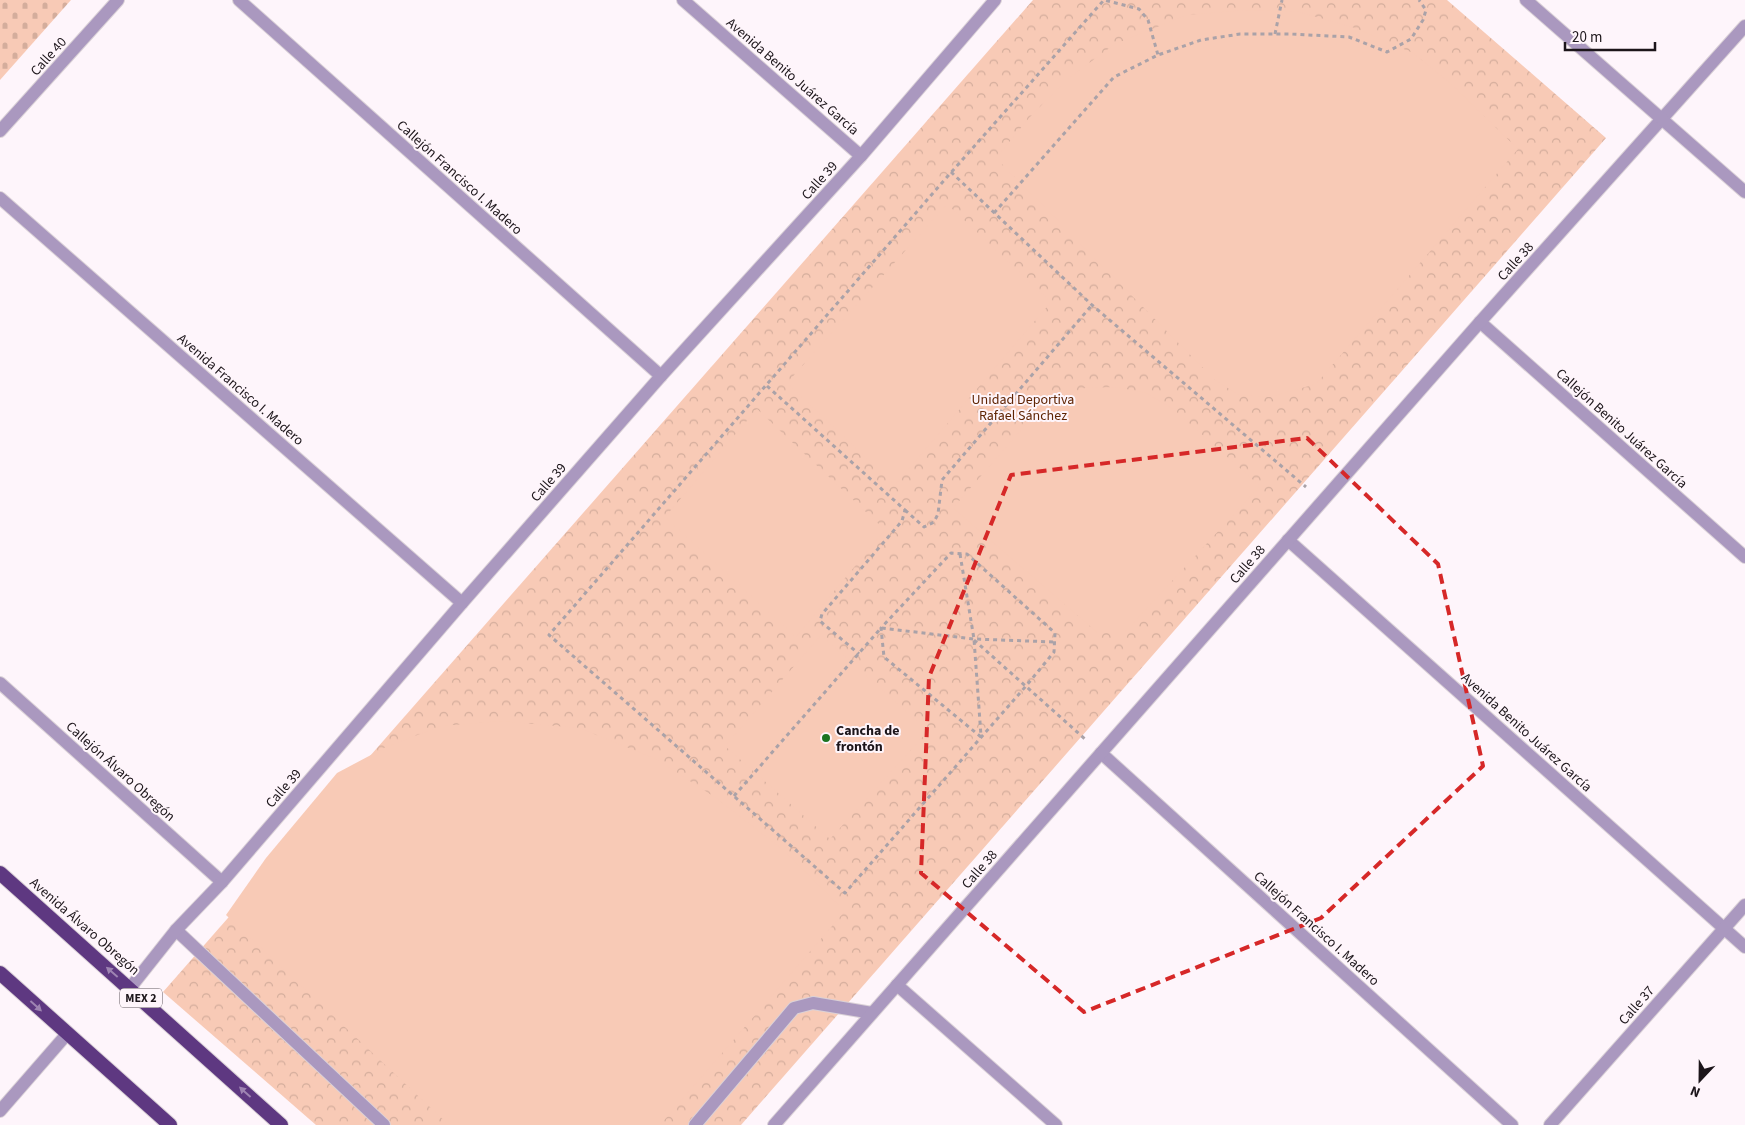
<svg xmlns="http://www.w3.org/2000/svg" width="1745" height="1125" font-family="'Source Sans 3',sans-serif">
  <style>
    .forest { fill: url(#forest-crowns) }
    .cemetery { fill: url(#cemetery-stones) }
    .garden { fill: #f8cab6 }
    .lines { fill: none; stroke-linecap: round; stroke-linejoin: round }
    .service-casing { stroke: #dad1d7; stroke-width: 14 }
    .minor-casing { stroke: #dad1d7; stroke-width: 14 }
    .tertiary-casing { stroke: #dad1d7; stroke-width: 14 }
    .trunk-casing { stroke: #dad1d7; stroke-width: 16 }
    .path { stroke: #aaa2a8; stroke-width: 3; stroke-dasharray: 4 4; stroke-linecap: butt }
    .service { stroke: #aa98bf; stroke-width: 12 }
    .minor { stroke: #aa98bf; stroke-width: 12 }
    .tertiary { stroke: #aa98bf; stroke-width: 12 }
    .trunk { stroke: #5e3881; stroke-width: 14 }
    .oneway { fill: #9e84b2 }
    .marked { fill: none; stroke: #d62828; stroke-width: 4; stroke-dasharray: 10 6; stroke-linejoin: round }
    .poi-dot { fill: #1b7420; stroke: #fef5fb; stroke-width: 2 }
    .labels { text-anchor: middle; stroke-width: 4; stroke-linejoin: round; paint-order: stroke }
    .shield { fill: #fef5fb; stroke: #60585e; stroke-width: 1 }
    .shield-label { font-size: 12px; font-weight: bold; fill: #1c151a }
    .street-label { font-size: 14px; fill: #1c151a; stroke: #fef5fb }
    .park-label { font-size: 14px; fill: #5f2403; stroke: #fef5fb }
    .poi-label { font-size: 14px; font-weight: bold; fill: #1c151a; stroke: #fef5fb; text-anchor: start }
  </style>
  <defs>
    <pattern id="forest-crowns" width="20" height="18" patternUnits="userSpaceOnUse" patternTransform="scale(1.25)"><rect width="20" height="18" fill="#f8cab6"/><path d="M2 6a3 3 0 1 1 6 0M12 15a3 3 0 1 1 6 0" fill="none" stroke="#d4ad9c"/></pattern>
    <pattern id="cemetery-stones" width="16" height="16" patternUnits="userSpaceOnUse" patternTransform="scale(1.25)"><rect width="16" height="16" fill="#f8cab6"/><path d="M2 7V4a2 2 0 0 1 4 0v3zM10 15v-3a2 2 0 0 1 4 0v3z" fill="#d4ad9c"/></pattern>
  </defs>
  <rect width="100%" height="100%" fill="#fef5fb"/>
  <!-- forest -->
  <polygon class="forest" points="1033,0 1447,0 1606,138 741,1125 316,1125 163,992"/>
  <!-- cemetery -->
  <polygon class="cemetery" points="0,0 71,0 0,80"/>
  <!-- garden -->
  <g class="garden">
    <polygon points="1246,10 1299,12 1355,28 1413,53 1450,83 1518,149 1316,384 1269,397 1239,395 1215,380 996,158 1029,118 1066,80 1115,44 1187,15"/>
    <polygon points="947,204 1051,302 895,485 787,383"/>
    <polygon points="1116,387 1146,393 1173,409 1260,486 1124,633 1098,633 953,508 1036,413 1064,395 1085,388"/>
    <polygon points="757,409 885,530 796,637 665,517"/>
    <polygon points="821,635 928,731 830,839 725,746"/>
    <polygon points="501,721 579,728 656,759 716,798 781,848 845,911 660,1125 449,1125 226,915 266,858 337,773 386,747 441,726"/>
  </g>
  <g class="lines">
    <defs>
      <g id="service">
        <polyline points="176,930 384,1125"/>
        <polyline points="695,1125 794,1008 813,1003 872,1013"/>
      </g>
      <g id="minor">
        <polyline points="239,0 661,376"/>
        <polyline points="683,0 861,156"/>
        <polyline points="0,131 118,0"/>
        <polyline points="0,198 462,603"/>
        <polyline points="1480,322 1745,557"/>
        <polyline points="1288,540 1745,947"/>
        <polyline points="0,683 222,882"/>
        <polyline points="1101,753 1512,1125"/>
        <polyline points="897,985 1056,1125"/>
        <polyline points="130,988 176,930 222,882 462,603 661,376 861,156 995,0"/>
        <polyline points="0,1111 67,1034"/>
        <polyline points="774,1125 1480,322 1745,26"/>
        <polyline points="1550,1125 1745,905"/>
      </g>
      <polyline id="tertiary" points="1526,0 1745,192"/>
      <g id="trunk">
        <polyline points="0,873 281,1125"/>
        <polyline points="0,973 170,1125"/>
      </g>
    </defs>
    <!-- service casing -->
    <use href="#service" class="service-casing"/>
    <!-- minor casing -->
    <use href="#minor" class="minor-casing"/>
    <!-- tertiary casing -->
    <use href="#tertiary" class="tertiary-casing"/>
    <!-- trunk casing -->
    <use href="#trunk" class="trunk-casing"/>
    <!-- path -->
    <g class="path">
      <polyline points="1275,34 1282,0"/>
      <polyline points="951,172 1092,305 1306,487"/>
      <polyline points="994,213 1114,77 1158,55 1201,40 1240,34 1290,34 1349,37 1387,52 1411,39 1423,20 1426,10 1419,0"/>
      <polyline points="767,386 905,510 902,521 822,614 820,621 859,654"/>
      <polyline points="905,510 924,527 934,522 938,514 942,480 1092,305"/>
      <polyline points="960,554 974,639 981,736"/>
      <polyline points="974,640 1085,739"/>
      <polyline points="981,737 884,657 881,628 951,553 967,554 1055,633 1054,652 1026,686 845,893 549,635 947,177 1104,0 1139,9 1148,20 1158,55"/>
      <polyline points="734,796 881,628 974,639 1054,642"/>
    </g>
    <!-- service -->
    <use href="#service" class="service"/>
    <!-- minor -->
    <use href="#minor" class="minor"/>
    <!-- tertiary -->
    <use href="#tertiary" class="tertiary"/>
    <!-- trunk -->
    <use href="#trunk" class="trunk"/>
  </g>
  <!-- one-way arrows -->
  <defs><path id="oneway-solid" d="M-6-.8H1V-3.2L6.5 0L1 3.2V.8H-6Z" transform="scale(1.25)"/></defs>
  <g class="oneway">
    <use href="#oneway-solid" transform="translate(112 972) rotate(-139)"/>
    <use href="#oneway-solid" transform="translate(36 1006) rotate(42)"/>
    <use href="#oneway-solid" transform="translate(245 1092) rotate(-138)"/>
  </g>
  <!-- marked area -->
  <path class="marked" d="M1307 438 1438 564 1483 766 1321 918 1084 1012 921 873 929 677 1011 475Z"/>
  <!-- markers -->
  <circle class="poi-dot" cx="826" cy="738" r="5"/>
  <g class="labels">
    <!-- shield labels -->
    <rect class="shield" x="120" y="988.5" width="42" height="19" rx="4"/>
    <g class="shield-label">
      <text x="141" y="1002">MEX 2</text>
    </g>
    <!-- street labels -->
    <g class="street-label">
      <text transform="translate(48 56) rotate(-48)" y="5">Calle 40</text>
      <text transform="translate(793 76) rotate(41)" y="5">Avenida Benito Juárez García</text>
      <text transform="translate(460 177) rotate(42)" y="5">Callejón Francisco I. Madero</text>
      <text transform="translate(819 180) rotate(-48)" y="5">Calle 39</text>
      <text transform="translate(1515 261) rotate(-48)" y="5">Calle 38</text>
      <text transform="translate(241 389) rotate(41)" y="5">Avenida Francisco I. Madero</text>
      <text transform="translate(1622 428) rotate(42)" y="5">Callejón Benito Juárez García</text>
      <text transform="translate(548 482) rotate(-49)" y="5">Calle 39</text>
      <text transform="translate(1247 564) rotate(-49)" y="5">Calle 38</text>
      <text transform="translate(1527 732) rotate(42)" y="5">Avenida Benito Juárez García</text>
      <text transform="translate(121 771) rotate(42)" y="5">Callejón Álvaro Obregón</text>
      <text transform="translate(283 788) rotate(-49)" y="5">Calle 39</text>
      <text transform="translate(979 869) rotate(-49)" y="5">Calle 38</text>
      <text transform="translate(85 926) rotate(41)" y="5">Avenida Álvaro Obregón</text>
      <text transform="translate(1317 928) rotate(42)" y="5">Callejón Francisco I. Madero</text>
      <text transform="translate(1636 1005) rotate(-49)" y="5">Calle 37</text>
    </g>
    <!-- park labels -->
    <g class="park-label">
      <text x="1023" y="404">Unidad Deportiva<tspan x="1023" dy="16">Rafael Sánchez</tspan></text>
    </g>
    <!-- poi labels -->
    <g class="poi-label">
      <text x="836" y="735">Cancha de<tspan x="836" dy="16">frontón</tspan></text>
    </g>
  </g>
  <!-- north arrow -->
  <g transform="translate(1700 1080) rotate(202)" stroke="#fef5fb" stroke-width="4" paint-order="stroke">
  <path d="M0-4L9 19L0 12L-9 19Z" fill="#1c151a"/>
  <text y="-8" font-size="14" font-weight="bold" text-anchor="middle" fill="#1c151a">N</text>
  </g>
  <!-- scale -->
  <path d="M1565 42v8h90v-8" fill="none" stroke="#1c151a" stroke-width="2.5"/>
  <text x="1572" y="42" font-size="15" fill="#1c151a" stroke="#fef5fb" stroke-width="4" paint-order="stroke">20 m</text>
</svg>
